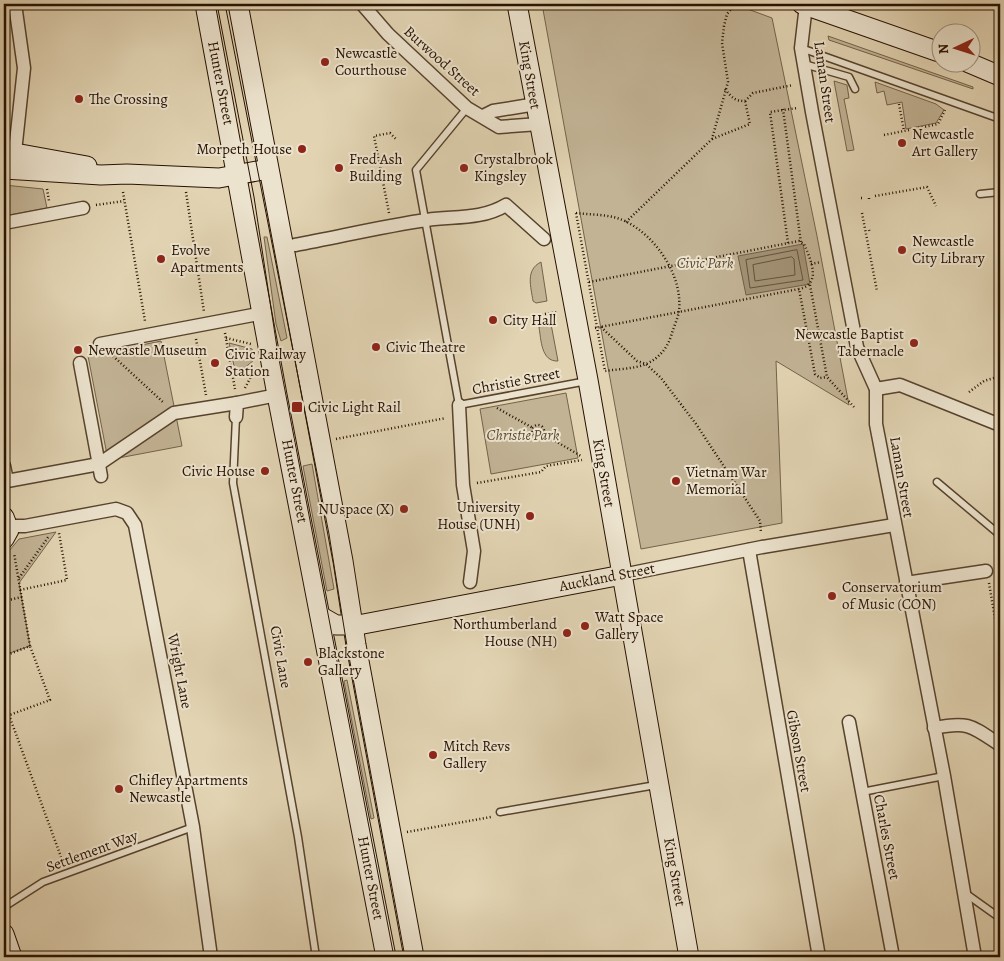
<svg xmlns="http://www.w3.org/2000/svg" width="1004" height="961" font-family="Alegreya,serif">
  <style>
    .green { fill: #c2b395; stroke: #74624a }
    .water { fill: #a29276; stroke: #715e47 }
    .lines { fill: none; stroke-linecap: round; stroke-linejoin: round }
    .shore { stroke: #64523b; stroke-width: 1 }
    .lane-casing { stroke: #56422d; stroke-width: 9 }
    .street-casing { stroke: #56422d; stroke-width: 15 }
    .secondary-casing { stroke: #271100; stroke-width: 21 }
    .path { stroke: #271100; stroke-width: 2.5; stroke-dasharray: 1 2.5; stroke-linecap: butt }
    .lane { stroke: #ece3ce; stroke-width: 6 }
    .street { stroke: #ece3ce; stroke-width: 12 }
    .secondary { stroke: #ece3ce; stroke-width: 19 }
    .tram { stroke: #271100; stroke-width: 1 }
    .poi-dot { fill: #8f2418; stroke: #ece3ce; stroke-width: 2 }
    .labels { text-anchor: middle; stroke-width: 4; stroke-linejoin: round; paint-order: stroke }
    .poi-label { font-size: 15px; fill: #271100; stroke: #ece3ce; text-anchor: start }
    .street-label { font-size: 15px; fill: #271100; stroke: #ece3ce }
    .park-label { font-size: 15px; font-style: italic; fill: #5d4a34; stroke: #ece3ce }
  </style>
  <rect width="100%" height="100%" fill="#e2d4b3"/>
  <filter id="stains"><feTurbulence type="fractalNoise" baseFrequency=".004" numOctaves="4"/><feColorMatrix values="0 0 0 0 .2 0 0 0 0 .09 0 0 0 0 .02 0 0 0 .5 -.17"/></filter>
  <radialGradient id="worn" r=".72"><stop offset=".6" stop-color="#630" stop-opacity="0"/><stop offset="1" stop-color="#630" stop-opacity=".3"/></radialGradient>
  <!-- green -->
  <g class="green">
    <polygon points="542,4 734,4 772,18 817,236 849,405 776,361 782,523 641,549"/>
    <polygon points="828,36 973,87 973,89 829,40"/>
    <polygon points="834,81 847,85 849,98 844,99 854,150 847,151"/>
    <polygon points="875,82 936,104 944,110 936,123 906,129 902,102 887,105 884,91 877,93"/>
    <polygon points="4,185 43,189 47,208 4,216"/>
    <polygon points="264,237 267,237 287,338 281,341 276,324"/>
    <path d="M541 262 547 301 536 303 533 301C531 287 525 270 541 262Z"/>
    <path d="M551 324 558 361C541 362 541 339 539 327Z"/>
    <polygon points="161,341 182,446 108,460 88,356"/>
    <polygon points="229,343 252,349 254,360 236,375"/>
    <polygon points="566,393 578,458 491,474 480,409"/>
    <polygon points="312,464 334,589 327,591 303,466"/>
    <polygon points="56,532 19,583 30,646 4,655 4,557 19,539"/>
    <polygon points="347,680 374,818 371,819 344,681"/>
  </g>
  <!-- water -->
  <polygon class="water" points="803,244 810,284 746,295 738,256"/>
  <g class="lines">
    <!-- shore -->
    <g class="shore">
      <polygon points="797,250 803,280 750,288 746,260"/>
      <polygon points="792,257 794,259 795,275 755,281 753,265"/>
    </g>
    <defs>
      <g id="lane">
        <polyline points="801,48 1000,119"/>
        <polyline points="804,64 849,77 855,89"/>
        <polyline points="467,108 416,170 459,405 587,381"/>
        <polyline points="980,194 1000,192"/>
        <polyline points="236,417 233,483 298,837 316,957"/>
        <polyline points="937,482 1000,535"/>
        <polyline points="862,792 944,776"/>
        <polyline points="500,812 656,785"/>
        <polyline points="965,893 1000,918"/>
        <polyline points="4,907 43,882 193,827"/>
      </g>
      <g id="street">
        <polyline points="15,4 24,68 15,152"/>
        <polyline points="362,4 388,34 467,108 499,127 539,124"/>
        <polyline points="806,5 801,48 812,112 857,347 876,389 876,424 944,776 975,957"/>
        <polyline points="483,116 493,111 536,104"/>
        <polyline points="4,223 83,208"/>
        <path d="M295 245C339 237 383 226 427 220 454 216 481 220 506 205L544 239"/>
        <polyline points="100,344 253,315"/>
        <polyline points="80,363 101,476"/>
        <polyline points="876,389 900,385 1000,425"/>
        <polyline points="459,405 463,485 474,551 470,582"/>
        <polyline points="236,417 237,403 277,395"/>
        <polyline points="4,466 7,481 99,464 174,413 237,403"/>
        <polyline points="9,526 25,526 116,509 127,513 135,525 193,827 211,957"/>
        <polyline points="749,550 819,957"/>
        <polyline points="622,575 762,547 894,525"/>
        <polyline points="906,583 986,571"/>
        <polyline points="849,722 893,957"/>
        <path d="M934 728C969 721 972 726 1000 745"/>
      </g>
      <g id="secondary">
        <polyline points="205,4 277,395 386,957"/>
        <polyline points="238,4 343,561 356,645 414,957"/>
        <polyline points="517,4 588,380 689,957"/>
        <polyline points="802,4 942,53"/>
        <polyline points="967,62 1000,76"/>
        <polyline points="4,151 87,166"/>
        <polyline points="4,169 101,175 127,174 219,178 268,169"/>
        <polyline points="4,517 9,530 4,539"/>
        <polyline points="322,617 336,625 358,625 622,575"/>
        <polyline points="4,934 12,957"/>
      </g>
    </defs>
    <!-- lane casing -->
    <use href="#lane" class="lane-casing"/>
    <!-- street casing -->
    <use href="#street" class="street-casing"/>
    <!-- secondary casing -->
    <use href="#secondary" class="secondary-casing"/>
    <!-- path -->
    <g class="path">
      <polyline points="998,50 1000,40"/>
      <path d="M725 89C732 98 735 101 745 101L753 93 793 85"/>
      <polyline points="899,104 904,131 938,124 945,110"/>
      <polyline points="783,109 801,243"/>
      <polyline points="884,135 904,131"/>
      <polyline points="712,139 750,124 745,101"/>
      <polyline points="47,189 49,201"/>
      <polyline points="123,192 145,321"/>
      <polyline points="186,192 204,312"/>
      <polyline points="875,196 927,187 936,206"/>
      <polyline points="861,198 863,198"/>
      <polyline points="869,198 869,200"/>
      <polyline points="96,205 124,201"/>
      <polyline points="389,213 374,136 390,133 396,139"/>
      <path d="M576 213C592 215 610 214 625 221 656 236 683 276 679 311 678 318 674 326 672 333 668 347 660 358 646 364 634 369 618 369 605 371Z"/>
      <polyline points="862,213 877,291"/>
      <polyline points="626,222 712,139 728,82 722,43 724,26 727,14 735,4"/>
      <polyline points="869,230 870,233"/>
      <polyline points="788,243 770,112 797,108"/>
      <polyline points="811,264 821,262"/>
      <path d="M589 282 799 241 804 244C811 260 822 284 799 289"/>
      <polyline points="810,285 827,377 854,407"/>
      <polyline points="538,315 557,312"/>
      <polyline points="601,327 637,361 646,364 661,378 696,424 760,521 761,533"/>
      <polyline points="595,328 799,289 815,374 820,378 827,377"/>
      <polyline points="225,333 235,389"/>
      <polyline points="226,338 251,344"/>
      <polyline points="196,339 206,395"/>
      <polyline points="113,356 164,403"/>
      <polyline points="245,388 255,369"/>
      <polyline points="969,392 984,381 997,377"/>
      <polyline points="497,408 533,428"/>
      <circle cx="538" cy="431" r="6"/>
      <polyline points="543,434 581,456"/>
      <polyline points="336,439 446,418"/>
      <polyline points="477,483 541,472 546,466 582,460"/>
      <polyline points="19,578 49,536"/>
      <polyline points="989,583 1000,648"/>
      <polyline points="20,590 67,580 59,533"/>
      <polyline points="4,601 22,597"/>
      <polyline points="4,656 30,646 14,553"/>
      <polyline points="9,715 61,857"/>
      <polyline points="4,717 50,700 30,646"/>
      <polyline points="407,832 491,817"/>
    </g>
    <!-- lane -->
    <use href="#lane" class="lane"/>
    <!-- street -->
    <use href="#street" class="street"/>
    <!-- secondary -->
    <use href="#secondary" class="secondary"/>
    <!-- tram -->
    <g class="tram">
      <polyline points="217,4 254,197 278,354 394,957"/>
      <polyline points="225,4 329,534 347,646 405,957"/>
    </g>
  </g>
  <!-- markers -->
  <g class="poi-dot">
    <circle cx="325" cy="62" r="5"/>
    <circle cx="79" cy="99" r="5"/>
    <circle cx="902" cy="143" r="5"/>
    <circle cx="302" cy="149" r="5"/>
    <circle cx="339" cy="168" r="5"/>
    <circle cx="464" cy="168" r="5"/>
    <circle cx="902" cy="250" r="5"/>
    <circle cx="161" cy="259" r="5"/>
    <circle cx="493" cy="320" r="5"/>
    <circle cx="914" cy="343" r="5"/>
    <circle cx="376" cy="347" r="5"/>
    <circle cx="78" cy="350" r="5"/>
    <circle cx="215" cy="363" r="5"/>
    <rect x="291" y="401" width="12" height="12" rx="2.5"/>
    <circle cx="265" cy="471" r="5"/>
    <circle cx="676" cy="481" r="5"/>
    <circle cx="404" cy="509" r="5"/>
    <circle cx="530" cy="516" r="5"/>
    <circle cx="832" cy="596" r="5"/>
    <circle cx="585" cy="626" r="5"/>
    <circle cx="567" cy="633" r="5"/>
    <circle cx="308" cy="662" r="5"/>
    <circle cx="433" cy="755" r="5"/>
    <circle cx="119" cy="789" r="5"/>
  </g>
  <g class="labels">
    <!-- poi labels -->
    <g class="poi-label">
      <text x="335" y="58">Newcastle<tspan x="335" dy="17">Courthouse</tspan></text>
      <text x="89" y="104">The Crossing</text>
      <text x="912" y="139">Newcastle<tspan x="912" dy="17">Art Gallery</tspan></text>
      <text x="292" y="154" text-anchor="end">Morpeth House</text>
      <text x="349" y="164">Fred Ash<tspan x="349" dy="17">Building</tspan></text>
      <text x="474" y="164">Crystalbrook<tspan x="474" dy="17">Kingsley</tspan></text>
      <text x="912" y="246">Newcastle<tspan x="912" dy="17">City Library</tspan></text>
      <text x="171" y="255">Evolve<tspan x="171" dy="17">Apartments</tspan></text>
      <text x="503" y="325">City Hall</text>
      <text x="904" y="339" text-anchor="end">Newcastle Baptist<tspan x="904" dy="17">Tabernacle</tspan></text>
      <text x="386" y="352">Civic Theatre</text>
      <text x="88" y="355">Newcastle Museum</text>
      <text x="225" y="359">Civic Railway<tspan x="225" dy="17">Station</tspan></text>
      <text x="308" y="412">Civic Light Rail</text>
      <text x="255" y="476" text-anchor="end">Civic House</text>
      <text x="686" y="477">Vietnam War<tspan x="686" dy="17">Memorial</tspan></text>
      <text x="520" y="512" text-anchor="end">University<tspan x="520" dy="17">House (UNH)</tspan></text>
      <text x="394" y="514" text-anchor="end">NUspace (X)</text>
      <text x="842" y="592">Conservatorium<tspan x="842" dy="17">of Music (CON)</tspan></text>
      <text x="595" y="622">Watt Space<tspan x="595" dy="17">Gallery</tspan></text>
      <text x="557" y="629" text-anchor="end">Northumberland<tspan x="557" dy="17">House (NH)</tspan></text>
      <text x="318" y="658">Blackstone<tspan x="318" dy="17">Gallery</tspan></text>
      <text x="443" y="751">Mitch Revs<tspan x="443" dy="17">Gallery</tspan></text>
      <text x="129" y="785">Chifley Apartments<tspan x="129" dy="17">Newcastle</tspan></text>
    </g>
    <!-- street labels -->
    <g class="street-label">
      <text transform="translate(442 61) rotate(42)" y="5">Burwood Street</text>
      <text transform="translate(530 75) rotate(80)" y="5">King Street</text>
      <text transform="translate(825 82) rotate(82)" y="5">Laman Street</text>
      <text transform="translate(221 83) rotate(79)" y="5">Hunter Street</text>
      <text transform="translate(516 381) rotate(-11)" y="5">Christie Street</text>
      <text transform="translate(604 473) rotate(80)" y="5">King Street</text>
      <text transform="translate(902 477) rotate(80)" y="5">Laman Street</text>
      <text transform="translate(295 481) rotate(79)" y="5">Hunter Street</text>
      <text transform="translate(607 577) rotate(-11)" y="5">Auckland Street</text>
      <text transform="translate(281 657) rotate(80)" y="5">Civic Lane</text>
      <text transform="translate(180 671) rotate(79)" y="5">Wright Lane</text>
      <text transform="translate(799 751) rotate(80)" y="5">Gibson Street</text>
      <text transform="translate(887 837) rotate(79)" y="5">Charles Street</text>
      <text transform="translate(92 851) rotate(-20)" y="5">Settlement Way</text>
      <text transform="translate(675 872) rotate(80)" y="5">King Street</text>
      <text transform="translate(371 878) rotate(79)" y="5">Hunter Street</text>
    </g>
    <!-- park labels -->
    <g class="park-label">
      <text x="705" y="268">Civic Park</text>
      <text x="523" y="440">Christie Park</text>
    </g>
  </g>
  <!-- margin -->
  <rect width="1004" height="961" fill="none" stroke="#e2d4b3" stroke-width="20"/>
  <rect x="5" y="5" width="994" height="951" fill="none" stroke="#271100" stroke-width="2.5"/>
  <rect x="10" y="10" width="984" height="941" fill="none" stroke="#271100"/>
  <!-- north arrow -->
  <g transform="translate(956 48) rotate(266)"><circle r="24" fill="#ece3ce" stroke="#9d8f7c"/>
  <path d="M0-4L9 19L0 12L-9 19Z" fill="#8f2418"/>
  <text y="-8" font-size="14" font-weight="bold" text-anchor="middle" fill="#271100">N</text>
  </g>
  <rect width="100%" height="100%" filter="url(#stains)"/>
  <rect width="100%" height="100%" fill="url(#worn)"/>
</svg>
